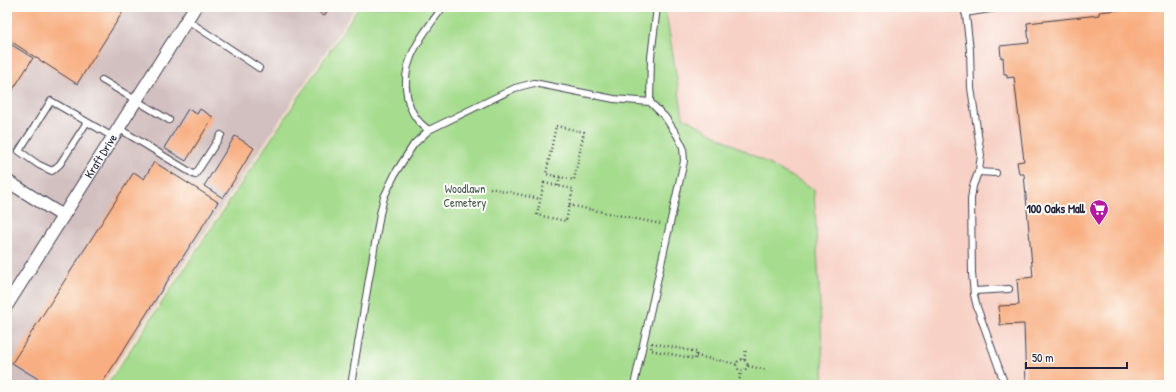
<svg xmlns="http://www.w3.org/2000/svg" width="1176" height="392" font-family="'Patrick Hand',sans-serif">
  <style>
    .built { fill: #f7d1c6 }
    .industrial { fill: #d2bfbf }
    .green { fill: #a5dc8d; stroke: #647f64 }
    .building { fill: #f8ae81 }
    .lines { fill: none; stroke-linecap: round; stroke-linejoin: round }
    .service-casing { stroke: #413f51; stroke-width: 8 }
    .minor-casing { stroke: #413f51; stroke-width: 14 }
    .path { stroke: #413f51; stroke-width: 2.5; stroke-dasharray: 1 3; stroke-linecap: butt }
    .service { stroke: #fff; stroke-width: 6 }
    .minor { stroke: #fff; stroke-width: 12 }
    .labels { text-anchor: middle; stroke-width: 4; stroke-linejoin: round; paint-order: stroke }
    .street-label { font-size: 12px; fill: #22223b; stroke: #fdfcf7 }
    .park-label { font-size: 12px; fill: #495a54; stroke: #fdfcf7 }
    .poi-label { font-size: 12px; font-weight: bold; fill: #22223b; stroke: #fdfcf7; text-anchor: end }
  </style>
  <rect width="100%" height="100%" fill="#fdfcf7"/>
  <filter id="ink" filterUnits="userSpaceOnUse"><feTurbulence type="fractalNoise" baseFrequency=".025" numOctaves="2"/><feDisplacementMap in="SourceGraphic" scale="8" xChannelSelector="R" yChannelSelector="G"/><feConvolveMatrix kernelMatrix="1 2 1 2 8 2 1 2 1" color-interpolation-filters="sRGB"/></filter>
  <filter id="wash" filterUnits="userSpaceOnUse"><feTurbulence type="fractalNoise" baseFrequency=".012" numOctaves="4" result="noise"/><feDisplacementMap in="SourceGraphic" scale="16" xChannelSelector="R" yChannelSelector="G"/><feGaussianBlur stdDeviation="0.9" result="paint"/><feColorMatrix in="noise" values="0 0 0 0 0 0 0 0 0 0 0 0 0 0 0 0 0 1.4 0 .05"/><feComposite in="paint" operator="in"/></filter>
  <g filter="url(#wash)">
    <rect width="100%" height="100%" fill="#f3e6cd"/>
    <!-- built -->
    <polygon class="built" points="665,7 1169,7 1169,385 824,385 814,189 717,141 683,117"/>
    <!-- industrial -->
    <polygon class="industrial" points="7,7 356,7 102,385 7,385"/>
    <!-- green -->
    <polygon class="green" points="359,7 665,7 683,117 814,189 824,385 107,385"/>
    <g id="blocks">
      <!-- building -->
      <g class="building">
        <polygon points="7,7 126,7 77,84 7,39"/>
        <polygon points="311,7 330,7 324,16"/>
        <polygon points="1146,7 1169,7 1169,385 1026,385 1024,324 1000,325 999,306 1019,305 1017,279 1033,277 1024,174 1019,174 1017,162 1024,161 1014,77 1007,78 1007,74 1004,74 1003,57 1001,58 1000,46 1029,43 1027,23 1099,15 1099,12"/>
        <polygon points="7,42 33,58 7,99"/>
        <polygon points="188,109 197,114 200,109 213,117 186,161 164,148"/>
        <polygon points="235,136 254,148 223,198 204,186"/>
        <polygon points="154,162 218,202 101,385 48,385 12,363 134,172 144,179"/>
      </g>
    </g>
  </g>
  <g filter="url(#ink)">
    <use href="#blocks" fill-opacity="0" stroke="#413f51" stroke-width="1"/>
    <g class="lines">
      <defs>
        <g id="service">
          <polyline points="965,7 970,50 971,88 981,155 979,170 973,186 971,199 972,273 974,295 977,307 1005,385"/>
          <polyline points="965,13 1002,7"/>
          <polyline points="187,20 259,68"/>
          <polyline points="102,80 169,120"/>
          <polyline points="650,102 651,57 657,7"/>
          <polyline points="87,122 60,164 52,171 39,165 19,151 51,101 113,137"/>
          <polyline points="118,128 195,175 221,135"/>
          <path d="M429 130C405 115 401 81 411 57 418 39 432 22 443 7"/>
          <polyline points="978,172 996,173"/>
          <polyline points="974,291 1009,289"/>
          <polyline points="7,384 9,385"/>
          <polyline points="351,385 380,214 384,197 396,172 414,144 429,130 515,88 534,83 614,99 650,102 665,117 677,135 683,147 684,161 634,385"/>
        </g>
        <g id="minor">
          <polyline points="7,181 63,216"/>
          <path id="s1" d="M7 305 195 7"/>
        </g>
      </defs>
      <!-- service casing -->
      <use href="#service" class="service-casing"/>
      <!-- minor casing -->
      <use href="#minor" class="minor-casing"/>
      <!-- path -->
      <g class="path">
        <polyline points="140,7 141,8"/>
        <polygon points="556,126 584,132 574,180 546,174"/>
        <polygon points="544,183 573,189 566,221 537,215"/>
        <polyline points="558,186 560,177"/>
        <polyline points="490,188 540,199"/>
        <polyline points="569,205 661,224"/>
        <polygon points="652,343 697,352 695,359 651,350"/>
        <polyline points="696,356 737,364"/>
        <circle cx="742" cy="365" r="5.5"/>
        <polyline points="744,360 746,349"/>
        <polyline points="748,366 767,370"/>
        <polyline points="739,383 741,371"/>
      </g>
      <!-- service -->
      <use href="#service" class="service"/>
      <!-- minor -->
      <use href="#minor" class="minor"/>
    </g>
  </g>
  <!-- icons -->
  <defs>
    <symbol id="supermarket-pin" viewBox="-11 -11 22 30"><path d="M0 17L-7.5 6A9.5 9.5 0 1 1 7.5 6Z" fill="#b5179e" stroke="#fdfcf7"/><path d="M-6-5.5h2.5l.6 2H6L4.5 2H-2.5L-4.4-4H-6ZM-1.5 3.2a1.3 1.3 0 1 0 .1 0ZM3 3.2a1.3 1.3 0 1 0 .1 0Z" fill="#fff"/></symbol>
  </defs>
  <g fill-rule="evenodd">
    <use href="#supermarket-pin" x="1088" y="198" width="22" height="30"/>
  </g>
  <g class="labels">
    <!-- street labels -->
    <g class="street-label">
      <text dy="4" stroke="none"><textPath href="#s1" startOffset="176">Kraft Drive</textPath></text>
    </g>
    <!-- park labels -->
    <g class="park-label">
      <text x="465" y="193">Woodlawn<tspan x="465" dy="14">Cemetery</tspan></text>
    </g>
    <!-- poi labels -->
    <g class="poi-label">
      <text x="1085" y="213">100 Oaks Mall</text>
    </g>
  </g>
  <!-- margin -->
  <rect width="1176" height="392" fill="none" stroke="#fdfcf7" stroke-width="24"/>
  <!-- scale -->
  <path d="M1026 362v6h101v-6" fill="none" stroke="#22223b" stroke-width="2"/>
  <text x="1032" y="362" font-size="12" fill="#22223b" stroke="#fdfcf7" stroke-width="3" paint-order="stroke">50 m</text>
</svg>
